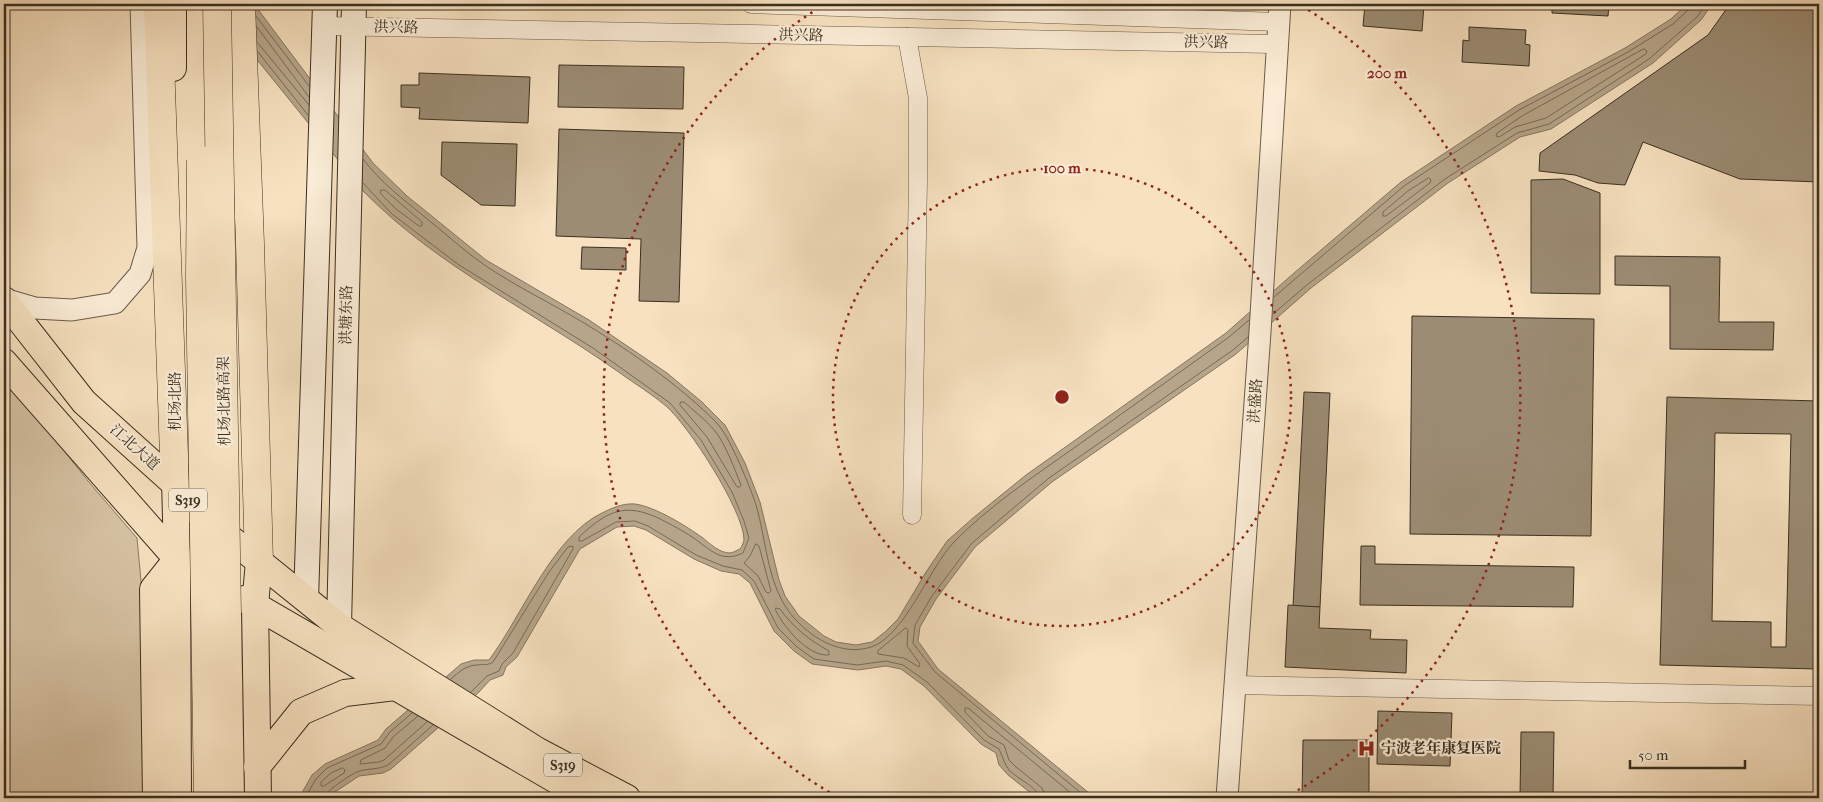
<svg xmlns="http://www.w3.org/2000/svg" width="1823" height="802" font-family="'IM FELL French Canon','Noto Serif SC',serif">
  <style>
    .green { fill: #d7c3a5; stroke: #887a63 }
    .water { fill: #b7a58a; stroke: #857660 }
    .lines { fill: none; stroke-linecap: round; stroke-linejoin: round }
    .shore { stroke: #786a56; stroke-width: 1 }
    .building { fill: #9c8c74; stroke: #3a3021; fill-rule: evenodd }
    .minor-casing { stroke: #695c49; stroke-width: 19 }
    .tertiary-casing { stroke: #695c49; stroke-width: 23 }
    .secondary-casing { stroke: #3a3021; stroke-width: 26 }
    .primary-casing { stroke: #3a3021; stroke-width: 28 }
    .trunk-casing { stroke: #3a3021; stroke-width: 29 }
    .minor { stroke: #faecd6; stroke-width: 18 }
    .tertiary { stroke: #faecd6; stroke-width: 21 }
    .secondary { stroke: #faecd6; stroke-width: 24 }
    .primary { stroke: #f7e1c0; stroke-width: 26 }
    .trunk { stroke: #f7e1c0; stroke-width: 28 }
    .trunk-bridge-casing { stroke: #3a3021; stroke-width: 29; stroke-linecap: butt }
    .trunk-bridge { stroke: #f7e1c0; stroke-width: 28 }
    .ring { fill: none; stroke: #8f2418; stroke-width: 2.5; stroke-dasharray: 2.5 5 }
    .labels { text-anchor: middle; stroke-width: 4.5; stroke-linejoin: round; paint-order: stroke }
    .shield { fill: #faecd6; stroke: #746857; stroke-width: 1 }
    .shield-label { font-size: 14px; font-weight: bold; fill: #3a3021 }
    .street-label { font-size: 15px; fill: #3a3021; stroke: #faecd6 }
    .poi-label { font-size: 15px; font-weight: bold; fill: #3a3021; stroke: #faecd6; text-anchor: start }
    .centre { fill: #8f2418; stroke: #faecd6; stroke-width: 2.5 }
    .ring-label { font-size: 15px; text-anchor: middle; font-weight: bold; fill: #8f2418; stroke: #faecd6; stroke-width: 4.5; stroke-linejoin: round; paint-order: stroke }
  </style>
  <rect width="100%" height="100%" fill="#f7e1c0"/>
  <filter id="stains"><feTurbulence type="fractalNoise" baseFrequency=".004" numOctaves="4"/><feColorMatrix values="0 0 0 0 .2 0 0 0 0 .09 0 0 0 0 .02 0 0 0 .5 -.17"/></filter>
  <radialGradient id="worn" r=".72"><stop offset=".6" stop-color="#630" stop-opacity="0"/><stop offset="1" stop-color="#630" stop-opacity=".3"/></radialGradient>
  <!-- green -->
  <polygon class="green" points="4,375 88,481 137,538 142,592 145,798 4,798"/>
  <!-- water -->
  <path class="water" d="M212 4H254L373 163 407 196 486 260 589 320 667 373 702 402 725 425 745 463 760 502 779 580 785 596 799 616 824 636 836 642 856 645 872 642 885 632 898 619 926 572 947 541 973 518 1026 475 1226 333 1294 273 1401 182 1516 106 1625 48 1671 19 1687 4H1712L1701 20 1653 63 1551 129 1520 137 1448 183 1311 288 1236 354 1052 482 975 547 936 599 920 627 918 641 938 669 1095 798H1037L1008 775 999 765 996 753 981 744 924 686 901 669 886 666 858 670 812 664 794 651 774 631 750 583 739 574 721 571 694 559 646 530 634 526 617 527 580 549 517 657 506 667 503 675 490 680 479 692 391 769 383 773 359 776 326 798H299L312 775 325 764 378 740 386 729 461 664 474 660H489C522 616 552 537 602 513 612 508 623 503 635 504 656 507 686 526 703 538 710 544 720 553 730 553 733 553 737 550 740 549 742 546 744 542 744 539 743 510 689 426 666 406 652 394 635 384 620 373 534 312 438 267 364 192Z"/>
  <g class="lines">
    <!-- shore -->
    <g class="shore">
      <polyline points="256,16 309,86"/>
      <polyline points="257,27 309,97"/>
      <polyline points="257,42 309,105"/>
      <polygon points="1644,49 1647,51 1646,54 1546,118 1515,127 1499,137 1496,136 1497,133 1522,116"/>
      <polyline points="258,52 308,115"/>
      <path d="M363 159C380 182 404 200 426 218 445 233 463 250 483 264 515 286 551 303 584 323 624 347 663 374 698 405 705 412 714 419 720 427 731 441 750 486 756 505 767 542 767 589 795 619 814 640 843 656 871 647 904 637 929 568 954 542 989 506 1033 477 1074 448 1126 411 1177 374 1229 337L1249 320"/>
      <polygon points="1429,178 1431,180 1430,183 1386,216 1383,216 1383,212 1408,191"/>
      <path d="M363 183 392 214 459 265 593 348 670 403 701 440 732 492 744 521 749 538 743 553C722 563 712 551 695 539 687 533 677 528 668 523 629 502 611 507 579 537V541H582L616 522 635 521 648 526 696 555 723 566 742 570 754 581 778 628 797 647 814 659 857 665 886 661 903 665 927 682 984 740 999 749C1003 757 1004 764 1010 771 1018 779 1038 787 1039 798"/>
      <polygon points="381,190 385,190 422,222 422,226 419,226 396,209 381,194"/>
      <polyline points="1274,297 1404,186 1519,110 1628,52 1673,24 1689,9 1690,4"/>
      <polyline points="1273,314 1308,284 1445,179 1517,133 1549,124 1649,59 1697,17 1706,4"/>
      <path d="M681 402H684C694 411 706 420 715 431 725 443 735 470 741 485L740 487H737L707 437 680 405Z"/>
      <polygon points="756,544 759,546 771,591 769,593 766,592 758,576 744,563 750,556"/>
      <path d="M776 608 780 609C793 627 809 640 829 651V655C808 657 784 627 776 611Z"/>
      <polygon points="906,628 908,630 907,646 920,664 919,667 904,658 878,654 878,651"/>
      <path d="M451 679C459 672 465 666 476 665 483 664 487 666 493 662L549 572 568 547 573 546V549L513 653 502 664 499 671 487 676 471 692"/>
      <polyline points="418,716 394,736 385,748 361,760 360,764 379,762 384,760 427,722"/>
      <polygon points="343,768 345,770 344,773 324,786 321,786 321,782 331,773"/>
      <polyline points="305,798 316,779 327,768 381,744 390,732 412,713"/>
      <path d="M324 798C325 791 350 775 357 772 367 768 378 770 388 765L433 725"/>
      <polyline points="1046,798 1042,788 1016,767 1009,760 1004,745 988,736 965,712 965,708 968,708 1077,798"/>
      <polyline points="1087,798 935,672 913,643 915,625 932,596 972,543 1049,478 1233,350 1248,337"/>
    </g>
  </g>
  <!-- building -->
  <g class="building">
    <polygon points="1365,4 1424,4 1422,31 1363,26"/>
    <polygon points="1552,4 1609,4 1608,16 1552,13"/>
    <polygon points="1730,4 1819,4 1819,182 1740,179 1643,142 1625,185 1598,183 1575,175 1539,171 1540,153 1708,35"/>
    <polygon points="1469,27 1526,30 1525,44 1530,45 1529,66 1462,62 1463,40 1469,41"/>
    <polygon points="559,65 684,67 683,109 558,107"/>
    <polygon points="419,73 530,77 528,123 419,119 420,108 401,107 401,85 419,85"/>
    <polygon points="559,129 684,133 679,302 639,301 641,239 556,236"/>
    <polygon points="442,142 517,144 515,206 481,205 441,175"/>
    <polygon points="1563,179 1600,193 1600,294 1531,293 1531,180"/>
    <polygon points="582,247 626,248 626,270 581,269"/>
    <polygon points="1615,256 1720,257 1719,322 1774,322 1773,350 1670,349 1670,286 1615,285"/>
    <polygon points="1412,316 1594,319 1591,536 1410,534"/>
    <polygon points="1304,392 1330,393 1320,607 1293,606"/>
    <path d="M1667 397 1819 401V582L1817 669 1660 665ZM1715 433 1791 434 1786 647H1771V622L1712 621Z"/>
    <polygon points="1361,546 1375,546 1375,564 1574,567 1573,607 1360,605"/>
    <polygon points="1288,605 1320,607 1319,628 1371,630 1370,639 1407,640 1406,673 1285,667"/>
    <polygon points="1378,711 1452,713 1450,766 1377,764"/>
    <polygon points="1521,732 1554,732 1553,798 1520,798"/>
    <polygon points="1303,740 1369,740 1369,798 1302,798"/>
  </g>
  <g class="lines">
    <defs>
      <g id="minor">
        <polyline points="751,4 1279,22"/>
        <polyline points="324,26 1278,44"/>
        <polyline points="907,37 918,98 918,180 912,515"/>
        <polyline points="1235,685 1819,696"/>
      </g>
      <g id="tertiary">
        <polyline points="4,299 35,308 72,310 115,303 140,274 148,248 141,4"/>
        <polyline points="1227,798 1260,332 1280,4"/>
      </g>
      <g id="secondary">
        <polyline points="306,600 325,4"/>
        <polyline points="339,626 354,4"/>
      </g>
      <g id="primary">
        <polyline points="173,68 173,4"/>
        <polyline points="4,300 84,402 175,484 195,510 339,626 538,751 627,798"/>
        <polyline points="4,362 177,559 183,562"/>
        <polyline points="175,479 177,559 178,798"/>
        <polyline points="244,599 587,798"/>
        <polyline points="257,767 301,712 345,693 395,687"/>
        <polyline points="156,798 153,589 177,559"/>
        <polyline points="258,798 255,605 259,562 258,549"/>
      </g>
      <g id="trunk">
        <polyline points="158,4 175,484"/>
        <polyline points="241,4 250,244 259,562"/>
      </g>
    </defs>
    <!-- minor casing -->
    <use href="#minor" class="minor-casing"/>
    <!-- tertiary casing -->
    <use href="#tertiary" class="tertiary-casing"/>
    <!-- secondary casing -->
    <use href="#secondary" class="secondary-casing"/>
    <!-- primary casing -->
    <use href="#primary" class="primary-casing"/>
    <!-- trunk casing -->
    <use href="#trunk" class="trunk-casing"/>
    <!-- minor -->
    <use href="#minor" class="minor"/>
    <!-- tertiary -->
    <use href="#tertiary" class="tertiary"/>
    <!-- secondary -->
    <use href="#secondary" class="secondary"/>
    <!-- primary -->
    <use href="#primary" class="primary"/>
    <!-- trunk -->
    <use href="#trunk" class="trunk"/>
    <defs>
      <g id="trunk-bridge">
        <polyline points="217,4 230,798"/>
        <polyline points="201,160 200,277 208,798"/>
      </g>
    </defs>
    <!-- trunk-bridge casing -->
    <use href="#trunk-bridge" class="trunk-bridge-casing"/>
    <!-- trunk-bridge -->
    <use href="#trunk-bridge" class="trunk-bridge"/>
  </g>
  <!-- distance rings -->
  <g class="ring">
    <circle cx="1062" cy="397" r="229"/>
    <path d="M836 796A459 459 0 0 1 822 6M1302 6A459 459 0 0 1 1288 796"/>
  </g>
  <!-- icons -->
  <defs>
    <symbol id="hospital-bare" viewBox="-9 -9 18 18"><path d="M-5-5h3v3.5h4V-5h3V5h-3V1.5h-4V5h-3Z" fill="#8f2418" stroke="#faecd6" stroke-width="2.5" paint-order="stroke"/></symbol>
  </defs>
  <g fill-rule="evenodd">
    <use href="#hospital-bare" x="1354" y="736" width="25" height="25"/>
  </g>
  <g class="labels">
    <!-- shield labels -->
    <g class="shield">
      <rect x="169" y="488.5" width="38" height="23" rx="4"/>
      <rect x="544" y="753.5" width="38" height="23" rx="4"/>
    </g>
    <g class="shield-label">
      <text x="188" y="505">S319</text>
      <text x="563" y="770">S319</text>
    </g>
    <!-- street labels -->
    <g class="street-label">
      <text transform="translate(396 27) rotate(1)" y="5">洪兴路</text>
      <text transform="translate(801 35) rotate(1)" y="5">洪兴路</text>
      <text transform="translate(1206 42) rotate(1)" y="5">洪兴路</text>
      <text transform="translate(346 315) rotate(-89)" y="5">洪塘东路</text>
      <text transform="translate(175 401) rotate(-90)" y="5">机场北路</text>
      <text transform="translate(224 401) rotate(-91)" y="5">机场北路高架</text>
      <text transform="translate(1255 401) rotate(-86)" y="5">洪盛路</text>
      <text transform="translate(135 447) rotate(42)" y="5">江北大道</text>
    </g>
    <!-- poi labels -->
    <g class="poi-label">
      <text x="1381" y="753">宁波老年康复医院</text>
    </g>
  </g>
  <circle cx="1062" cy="397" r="8" class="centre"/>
  <g class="ring-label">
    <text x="1387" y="78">200 m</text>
    <text x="1062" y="173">100 m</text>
  </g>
  <!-- margin -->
  <rect width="1823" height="802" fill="none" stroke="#f7e1c0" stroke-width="20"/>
  <rect x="5" y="5" width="1813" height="792" fill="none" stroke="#3a3021" stroke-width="2.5"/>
  <rect x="10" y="10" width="1803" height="782" fill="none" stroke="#3a3021"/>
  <!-- scale -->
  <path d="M1630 760v8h115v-8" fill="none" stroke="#3a3021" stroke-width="2.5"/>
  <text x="1638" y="760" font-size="15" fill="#3a3021" stroke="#faecd6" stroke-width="4" paint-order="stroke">50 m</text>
  <rect width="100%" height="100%" filter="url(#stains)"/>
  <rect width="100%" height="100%" fill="url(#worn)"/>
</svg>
